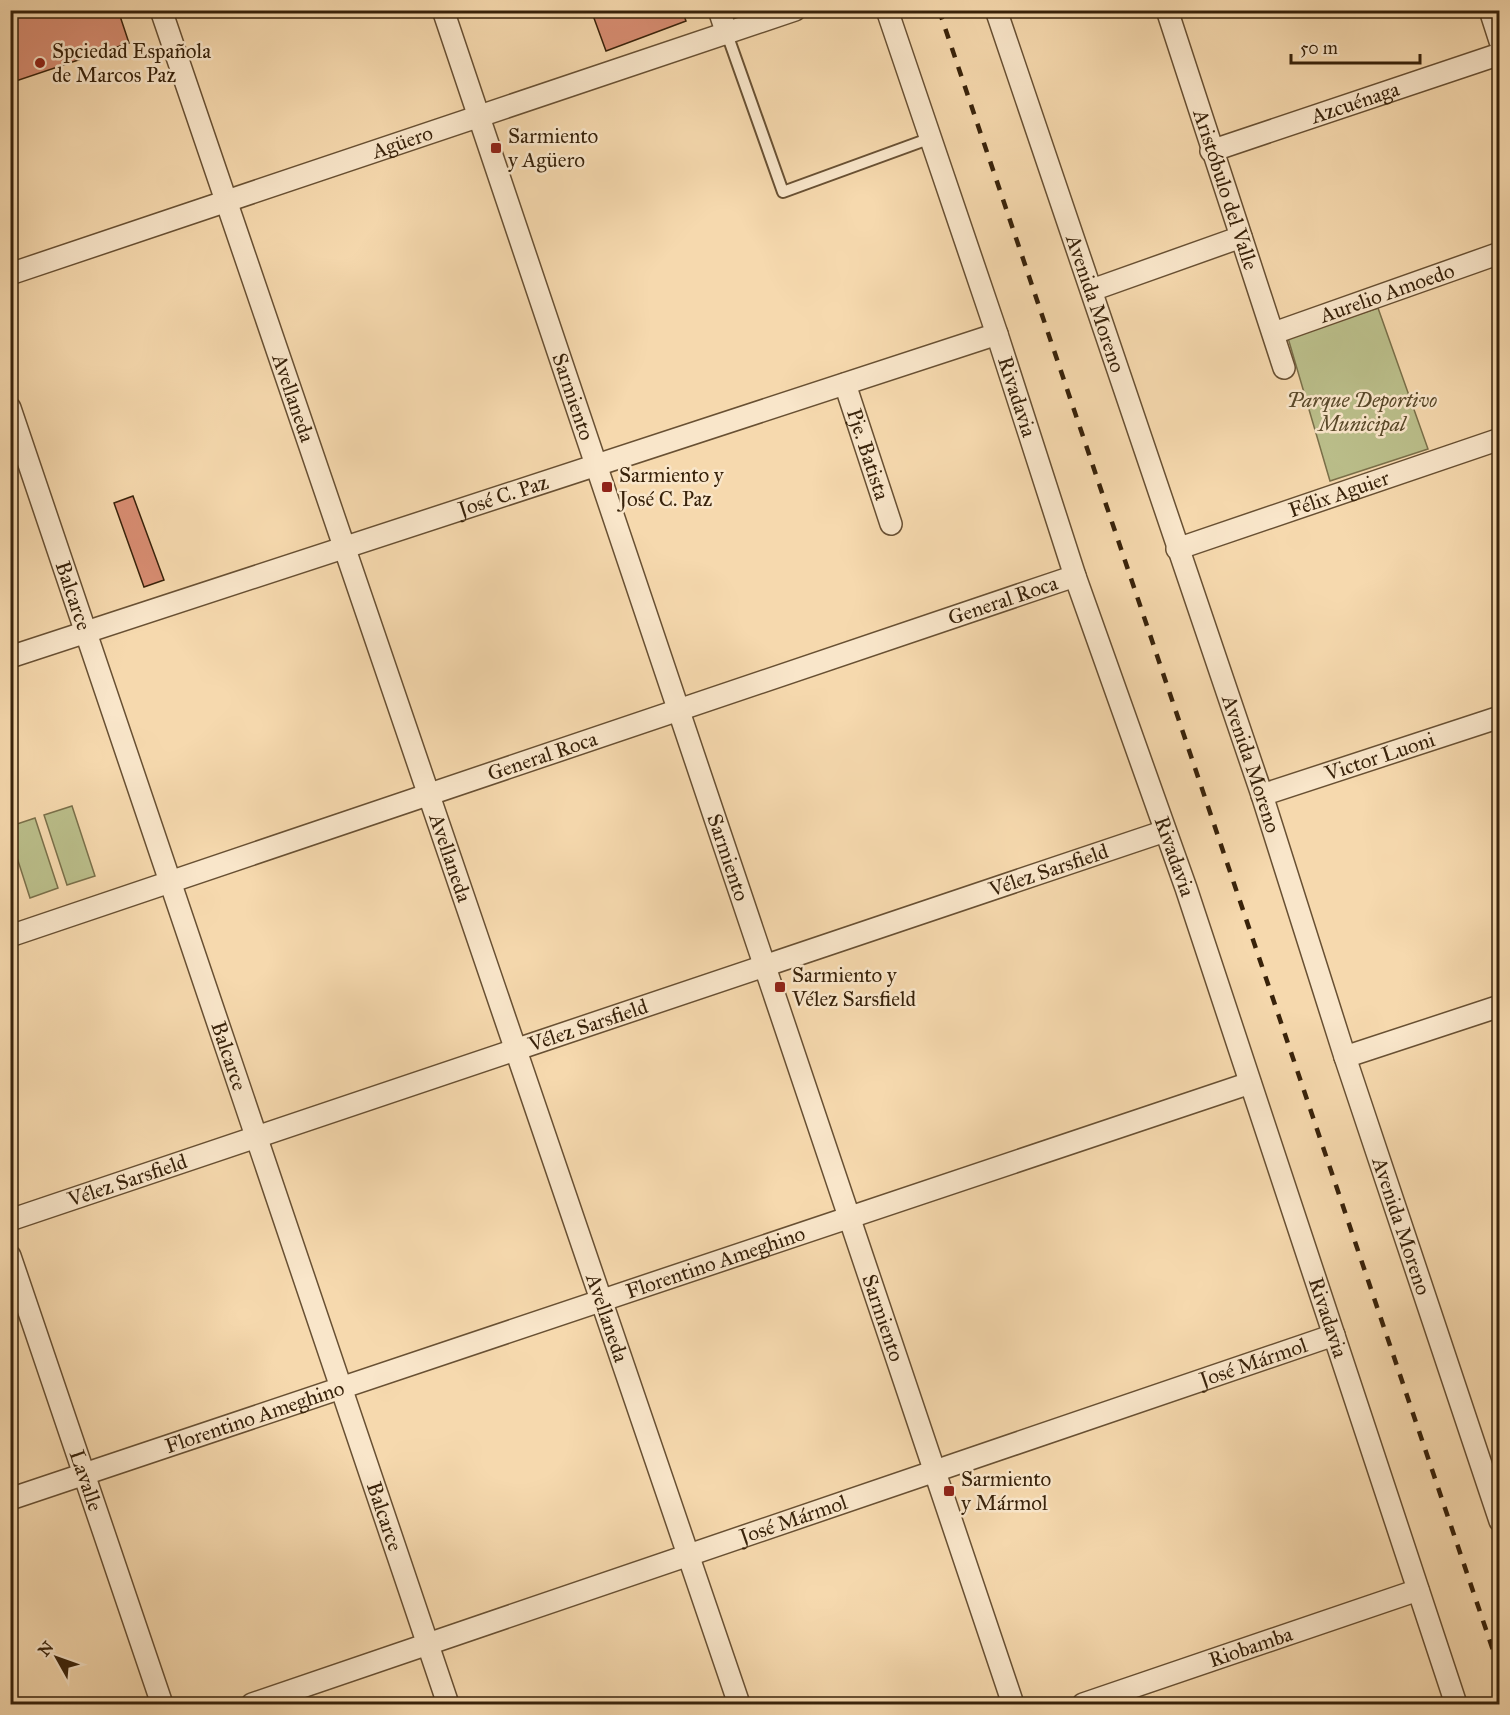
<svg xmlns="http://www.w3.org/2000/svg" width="1510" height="1715" font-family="'IM FELL Great Primer',serif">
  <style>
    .green { fill: #bbbf8b; stroke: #7a704a; stroke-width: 1.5 }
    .building { fill: #d88d72; stroke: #38220a; stroke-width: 1.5 }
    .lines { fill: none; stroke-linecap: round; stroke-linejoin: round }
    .service-casing { stroke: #685033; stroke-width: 14 }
    .minor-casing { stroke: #685033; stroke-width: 24 }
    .service { stroke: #f9e6ca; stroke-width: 10 }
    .minor { stroke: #f9e6ca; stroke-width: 21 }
    .rail { stroke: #38220a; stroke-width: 4.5; stroke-dasharray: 10 10; stroke-linecap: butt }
    .poi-dot { fill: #8f2418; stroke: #f9e6ca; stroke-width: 2 }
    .labels { text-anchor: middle; stroke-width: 5; stroke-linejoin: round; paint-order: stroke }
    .poi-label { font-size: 21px; fill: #38220a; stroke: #f9e6ca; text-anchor: start }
    .street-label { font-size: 21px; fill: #38220a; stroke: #f9e6ca }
    .park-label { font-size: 21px; font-style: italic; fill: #59492a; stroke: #f9e6ca }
  </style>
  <rect width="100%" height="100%" fill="#f6d9ae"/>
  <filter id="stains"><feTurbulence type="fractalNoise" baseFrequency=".00333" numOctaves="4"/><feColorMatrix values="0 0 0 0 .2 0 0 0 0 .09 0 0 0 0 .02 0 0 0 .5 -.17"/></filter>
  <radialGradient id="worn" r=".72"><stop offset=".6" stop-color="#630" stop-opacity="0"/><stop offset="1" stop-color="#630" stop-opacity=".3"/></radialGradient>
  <!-- green -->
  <g class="green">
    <polygon points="1378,308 1428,449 1330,481 1288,338"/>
    <polygon points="72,806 95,876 67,885 44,815"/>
    <polygon points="35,818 58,888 30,898 11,839 11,826"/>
  </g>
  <!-- building -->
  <g class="building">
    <polygon points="10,10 118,10 129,43 10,83"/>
    <polygon points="591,10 682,10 686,21 606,51"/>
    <polygon points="133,496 164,580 144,587 114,503"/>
  </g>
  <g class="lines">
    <defs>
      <polyline id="service" points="727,34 783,192 931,138"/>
      <g id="minor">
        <path id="s1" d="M161 10 739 1704"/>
        <path id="s2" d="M443 10 1013 1704"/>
        <polyline points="719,10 727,34"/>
        <path id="s3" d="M887 10 997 334 1075 576 1186 888 1456 1704"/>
        <path id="s4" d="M996 10 1262 795 1345 1057 1500 1521"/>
        <path id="s5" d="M1167 10 1284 368"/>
        <polyline points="1490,10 1500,41"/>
        <path id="s6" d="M1211 151 1500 54"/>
        <path id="s7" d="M10 274 795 10"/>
        <polyline points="1092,290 1241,237"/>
        <path id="s8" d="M1274 333 1500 253"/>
        <path id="s9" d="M845 384 891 524"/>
        <path id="s10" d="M10 408 448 1704"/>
        <path id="s11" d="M1177 549 1500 439"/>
        <path id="s12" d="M10 657 997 334"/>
        <path id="s13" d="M1262 795 1500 717"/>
        <path id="s14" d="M10 936 1075 576"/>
        <polyline points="1345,1057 1500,1006"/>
        <path id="s15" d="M10 1220 1165 831"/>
        <path id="s16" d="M10 1256 162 1704"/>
        <path id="s17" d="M10 1499 1250 1083"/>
        <path id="s18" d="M252 1704 1334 1335"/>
        <path id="s19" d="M1083 1704 1418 1590"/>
      </g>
    </defs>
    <!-- service casing -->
    <use href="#service" class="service-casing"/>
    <!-- minor casing -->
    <use href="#minor" class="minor-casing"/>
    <!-- service -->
    <use href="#service" class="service"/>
    <!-- minor -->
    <use href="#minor" class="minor"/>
    <!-- rail -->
    <polyline class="rail" points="939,10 1500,1671"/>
  </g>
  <!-- markers -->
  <g class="poi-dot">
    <circle cx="40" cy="63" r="6"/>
    <rect x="490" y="142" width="12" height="12" rx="3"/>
    <rect x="601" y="481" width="12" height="12" rx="3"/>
    <rect x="774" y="981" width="12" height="12" rx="3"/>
    <rect x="943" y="1485" width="12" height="12" rx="3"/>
  </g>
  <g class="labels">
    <!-- poi labels -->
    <g class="poi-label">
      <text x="52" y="58">Spciedad Española<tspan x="52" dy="24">de Marcos Paz</tspan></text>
      <text x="508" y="143">Sarmiento<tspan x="508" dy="24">y Agüero</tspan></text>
      <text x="619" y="482">Sarmiento y<tspan x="619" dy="24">José C. Paz</tspan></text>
      <text x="792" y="982">Sarmiento y<tspan x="792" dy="24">Vélez Sarsfield</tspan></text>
      <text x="961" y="1486">Sarmiento<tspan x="961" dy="24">y Mármol</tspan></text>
    </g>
    <!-- street labels -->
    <g class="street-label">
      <text dy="7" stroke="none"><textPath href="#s6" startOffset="152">Azcuénaga</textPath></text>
      <text dy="7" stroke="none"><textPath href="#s7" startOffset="414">Agüero</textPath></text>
      <text dy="7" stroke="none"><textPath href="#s5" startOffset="189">Aristóbulo del Valle</textPath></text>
      <text dy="7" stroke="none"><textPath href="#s8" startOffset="120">Aurelio Amoedo</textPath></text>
      <text dy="7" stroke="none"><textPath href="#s4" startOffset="310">Avenida Moreno</textPath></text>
      <text dy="7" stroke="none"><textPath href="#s2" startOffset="408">Sarmiento</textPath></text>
      <text dy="7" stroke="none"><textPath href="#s3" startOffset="408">Rivadavia</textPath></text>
      <text dy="7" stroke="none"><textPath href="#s1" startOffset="410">Avellaneda</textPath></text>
      <text dy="7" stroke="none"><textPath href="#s9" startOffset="74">Pje. Batista</textPath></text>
      <text dy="7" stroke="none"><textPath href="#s11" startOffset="171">Félix Aguier</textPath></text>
      <text dy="7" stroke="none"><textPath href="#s12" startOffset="519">José C. Paz</textPath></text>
      <text dy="7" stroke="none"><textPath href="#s10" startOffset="198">Balcarce</textPath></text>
      <text dy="7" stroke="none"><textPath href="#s14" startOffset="1048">General Roca</textPath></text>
      <text dy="7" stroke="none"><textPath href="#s14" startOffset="562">General Roca</textPath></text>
      <text dy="7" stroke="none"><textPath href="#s13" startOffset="124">Victor Luoni</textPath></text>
      <text dy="7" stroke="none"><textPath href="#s4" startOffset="796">Avenida Moreno</textPath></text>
      <text dy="7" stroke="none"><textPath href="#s2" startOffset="894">Sarmiento</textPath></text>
      <text dy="7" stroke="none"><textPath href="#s3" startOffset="894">Rivadavia</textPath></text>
      <text dy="7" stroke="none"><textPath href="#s1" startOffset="896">Avellaneda</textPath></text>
      <text dy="7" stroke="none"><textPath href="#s15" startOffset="1096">Vélez Sarsfield</textPath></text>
      <text dy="7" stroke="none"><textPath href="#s15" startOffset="610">Vélez Sarsfield</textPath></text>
      <text dy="7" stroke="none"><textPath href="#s10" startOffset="684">Balcarce</textPath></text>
      <text dy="7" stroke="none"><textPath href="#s15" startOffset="124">Vélez Sarsfield</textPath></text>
      <text dy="7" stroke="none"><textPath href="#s4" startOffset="1282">Avenida Moreno</textPath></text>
      <text dy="7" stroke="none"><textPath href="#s17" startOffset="744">Florentino Ameghino</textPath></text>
      <text dy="7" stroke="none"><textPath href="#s1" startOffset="1382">Avellaneda</textPath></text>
      <text dy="7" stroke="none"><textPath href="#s2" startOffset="1380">Sarmiento</textPath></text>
      <text dy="7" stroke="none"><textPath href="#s3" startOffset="1380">Rivadavia</textPath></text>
      <text dy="7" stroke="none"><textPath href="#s18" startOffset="1058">José Mármol</textPath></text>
      <text dy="7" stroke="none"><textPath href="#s17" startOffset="258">Florentino Ameghino</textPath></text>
      <text dy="7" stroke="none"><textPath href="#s16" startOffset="237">Lavalle</textPath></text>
      <text dy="7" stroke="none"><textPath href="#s10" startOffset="1170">Balcarce</textPath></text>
      <text dy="7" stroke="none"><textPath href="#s18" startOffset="572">José Mármol</textPath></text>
      <text dy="7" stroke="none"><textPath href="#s19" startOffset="177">Riobamba</textPath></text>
    </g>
    <!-- park labels -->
    <g class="park-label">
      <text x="1362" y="407">Parque Deportivo<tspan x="1362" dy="24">Municipal</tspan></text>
    </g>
  </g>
  <!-- margin -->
  <rect width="1510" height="1715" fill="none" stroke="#f6d9ae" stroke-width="36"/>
  <rect x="12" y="12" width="1486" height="1691" fill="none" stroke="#38220a" stroke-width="3"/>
  <rect x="18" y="18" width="1474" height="1679" fill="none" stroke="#38220a" stroke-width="1.5"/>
  <!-- north arrow -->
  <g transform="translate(57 1658) rotate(310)" stroke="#f9e6ca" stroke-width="4.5" paint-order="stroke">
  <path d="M0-4.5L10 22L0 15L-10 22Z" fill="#38220a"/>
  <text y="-9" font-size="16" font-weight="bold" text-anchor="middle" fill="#38220a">N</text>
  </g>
  <!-- scale -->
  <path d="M1291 54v9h129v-9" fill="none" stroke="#38220a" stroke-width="3"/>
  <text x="1300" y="54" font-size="18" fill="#38220a" stroke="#f9e6ca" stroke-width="4.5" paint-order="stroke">50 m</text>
  <rect width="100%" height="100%" filter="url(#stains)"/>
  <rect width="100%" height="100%" fill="url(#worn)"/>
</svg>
